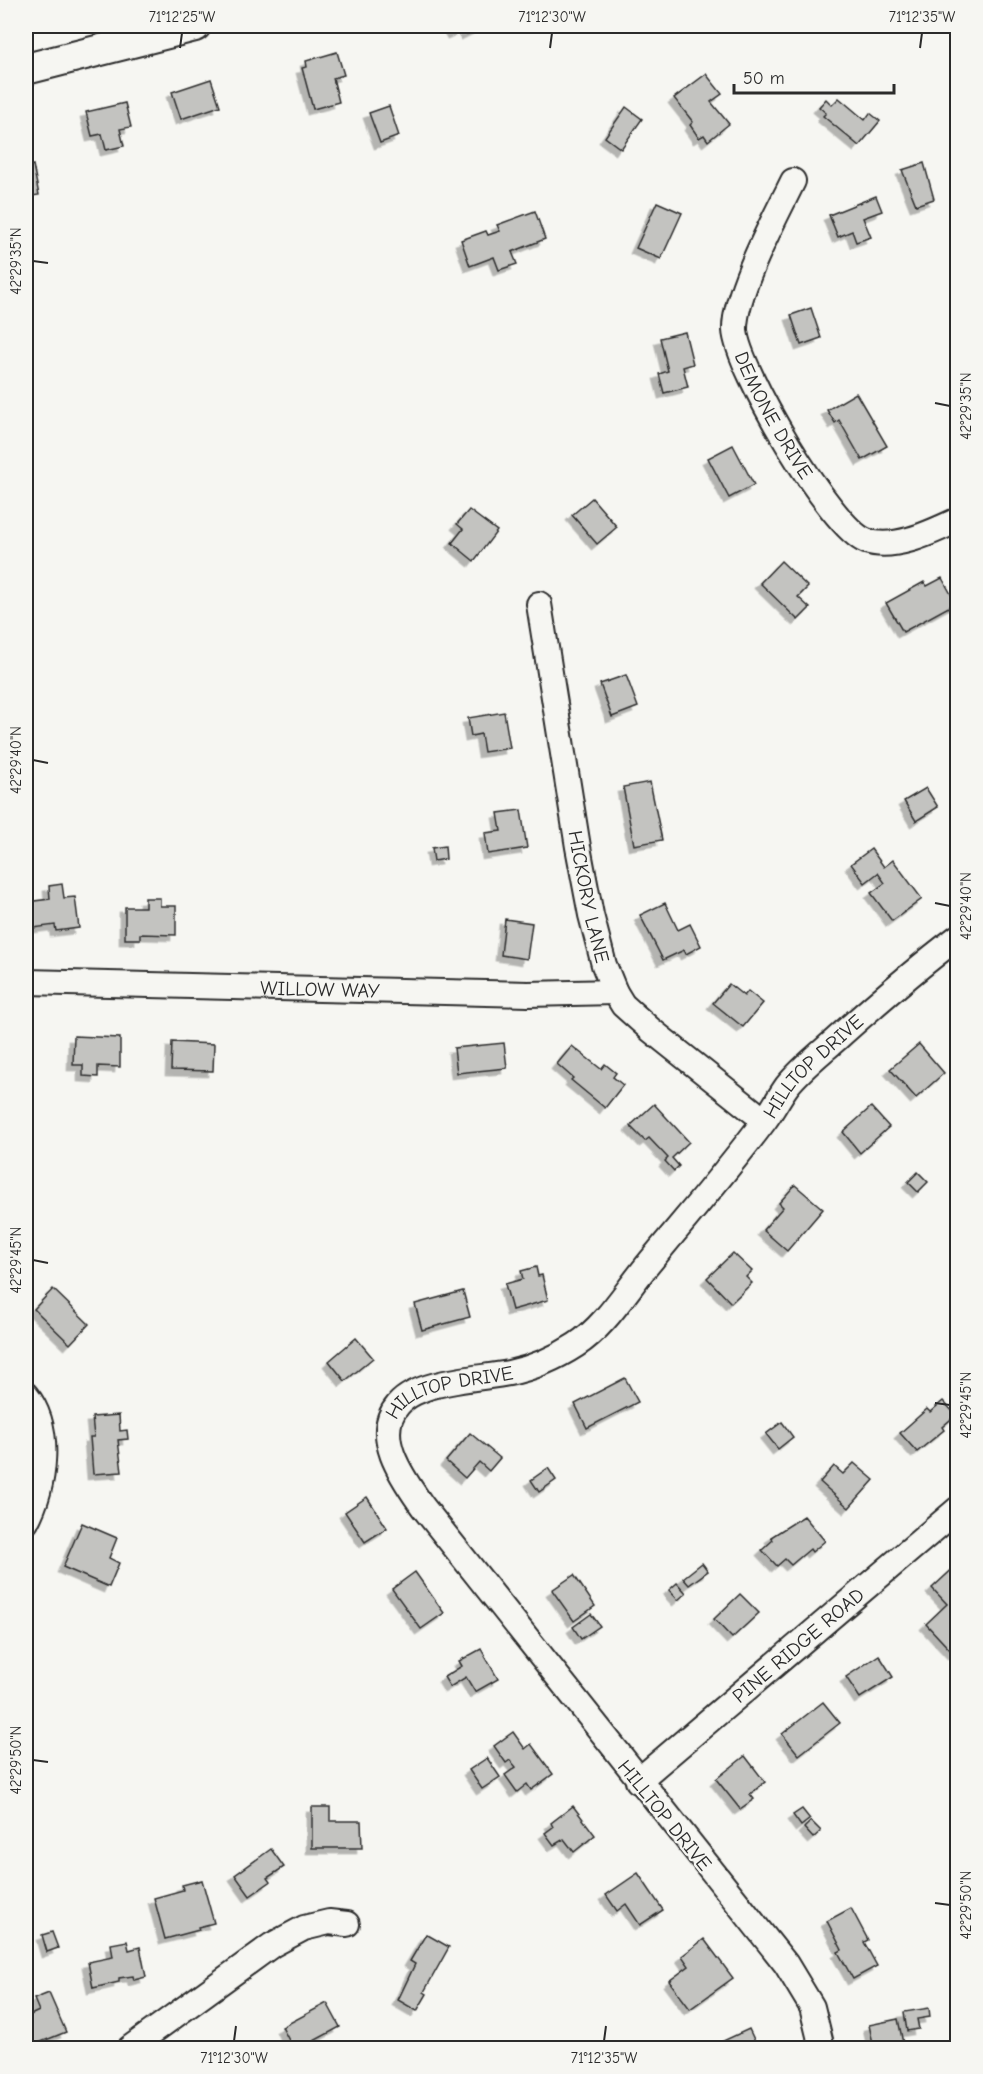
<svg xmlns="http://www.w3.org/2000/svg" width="983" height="2074" font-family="'Comic Neue',sans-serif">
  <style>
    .building { fill: #c3c3c0; stroke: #2b2b2b; stroke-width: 1.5; filter: url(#shadow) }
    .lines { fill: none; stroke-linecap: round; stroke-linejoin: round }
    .minor-casing { stroke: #2b2b2b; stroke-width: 28 }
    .tertiary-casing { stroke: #2b2b2b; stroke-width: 34 }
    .minor { stroke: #f6f6f2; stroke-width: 24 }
    .tertiary { stroke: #f6f6f2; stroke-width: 30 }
    .ticks { fill: none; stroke: #2b2b2b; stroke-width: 2 }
    .labels { text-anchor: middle; stroke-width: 4.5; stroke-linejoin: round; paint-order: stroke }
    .street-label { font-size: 20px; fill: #2b2b2b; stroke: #f6f6f2 }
    .neatline { fill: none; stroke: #2b2b2b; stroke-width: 2 }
    .ticks-label { font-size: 15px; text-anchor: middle; fill: #2b2b2b }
  </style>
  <defs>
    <filter id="shadow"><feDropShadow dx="-5.5" dy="5.5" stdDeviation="0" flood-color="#0004"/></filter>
  </defs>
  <rect width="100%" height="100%" fill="#f6f6f2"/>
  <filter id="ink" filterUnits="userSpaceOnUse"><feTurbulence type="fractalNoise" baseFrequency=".0167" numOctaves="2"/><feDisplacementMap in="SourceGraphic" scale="12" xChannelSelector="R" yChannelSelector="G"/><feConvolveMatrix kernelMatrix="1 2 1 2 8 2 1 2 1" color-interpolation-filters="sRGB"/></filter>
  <g filter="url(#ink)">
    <!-- building -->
    <g class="building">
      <polygon points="449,26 477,26 479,28 467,34 464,28 453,33"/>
      <polygon points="337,52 344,75 333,78 339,102 313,109 302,68 307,67 306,61"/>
      <polygon points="706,74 722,94 711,102 729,124 708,141 704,135 699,138 690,125 693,122 674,98"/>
      <polygon points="211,79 220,106 181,119 172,92"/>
      <polygon points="839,98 865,120 870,113 880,121 859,146 823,116 826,113 819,107 826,99 832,105"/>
      <polygon points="125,103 131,127 120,129 124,146 106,150 102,134 92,136 86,112"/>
      <polygon points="389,106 399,136 380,143 369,113"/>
      <polygon points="626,107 642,119 621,149 605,137"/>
      <polygon points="924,163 934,199 916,205 902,170"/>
      <polygon points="33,165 39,195 26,197 26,167"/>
      <polygon points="876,196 882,211 863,218 871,237 856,242 852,231 838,237 829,215"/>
      <polygon points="657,202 682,213 661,259 636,248"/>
      <polygon points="535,211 545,239 512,252 517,264 499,270 494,257 470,266 461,240 486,231 488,235 500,231 497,225"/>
      <polygon points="811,308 821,338 801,345 791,315"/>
      <polygon points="685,332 693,364 683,367 688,387 664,393 659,374 668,371 660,338"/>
      <polygon points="856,393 887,446 862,460 839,420 835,423 827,410"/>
      <polygon points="733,445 754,485 729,498 708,458"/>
      <polygon points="592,498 617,527 597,544 572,515"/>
      <polygon points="469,510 497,531 474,561 452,543 463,529 457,524"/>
      <polygon points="781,561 808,587 798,597 810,608 798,620 760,583"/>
      <polygon points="942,578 956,603 903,632 886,603 924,582 927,586"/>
      <polygon points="626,675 638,707 612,717 600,684"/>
      <polygon points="504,712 510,748 484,752 481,734 471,736 468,718"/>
      <polygon points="650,782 662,840 634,845 623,787"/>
      <polygon points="926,788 938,807 916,821 904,801"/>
      <polygon points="521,810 527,848 488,854 485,833 501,831 498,813"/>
      <polygon points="445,846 446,859 434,861 432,848"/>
      <polygon points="871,849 884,867 893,860 922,899 892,921 871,893 885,883 878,873 865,883 851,864"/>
      <polygon points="62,884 64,898 75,897 79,928 56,931 55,925 26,929 26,902 50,899 49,886"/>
      <polygon points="145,898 160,898 160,906 176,906 176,935 140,934 140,939 125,939 125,907 145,907"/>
      <polygon points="665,903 678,930 690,924 701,946 686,954 684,950 663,960 640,915"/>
      <polygon points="505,919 532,923 527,959 501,955"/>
      <polygon points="729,984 744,996 748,991 763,1003 743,1027 713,1003"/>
      <polygon points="74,1036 120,1038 120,1067 98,1066 98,1077 83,1076 83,1065 73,1065"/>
      <polygon points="172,1042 214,1044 213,1071 171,1070"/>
      <polygon points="504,1043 507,1068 457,1073 454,1048"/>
      <polygon points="919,1044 944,1073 916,1098 890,1069"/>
      <polygon points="572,1046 601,1069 605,1064 616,1073 613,1077 623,1085 605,1108 571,1080 573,1078 557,1064"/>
      <polygon points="654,1104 689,1142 672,1158 679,1166 674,1171 665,1161 668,1158 649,1138 645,1141 630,1126"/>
      <polygon points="871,1107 889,1127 860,1153 843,1132"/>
      <polygon points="918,1172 928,1182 918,1192 908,1182"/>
      <polygon points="795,1185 823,1209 787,1251 763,1230 783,1207 779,1203"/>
      <polygon points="733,1253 752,1271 746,1277 752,1283 731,1303 707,1278"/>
      <polygon points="536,1267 538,1276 542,1275 548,1300 512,1310 505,1284 523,1279 521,1271"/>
      <polygon points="53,1289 89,1324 70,1344 34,1309"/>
      <polygon points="463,1291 470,1317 422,1330 415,1304"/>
      <polygon points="356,1338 373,1358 345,1381 329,1361"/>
      <polygon points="625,1378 638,1402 587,1428 575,1404"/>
      <polygon points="943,1401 956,1415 942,1427 944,1430 917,1452 900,1433 927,1409 930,1412"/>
      <polygon points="119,1415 120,1431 127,1430 128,1439 118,1440 122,1472 93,1474 90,1437 94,1437 92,1417"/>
      <polygon points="782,1422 793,1437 778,1449 766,1434"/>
      <polygon points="470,1433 500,1458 489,1471 479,1462 465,1478 446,1461"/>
      <polygon points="854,1463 874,1480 849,1508 820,1482 834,1466 843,1474"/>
      <polygon points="548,1468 556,1480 539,1492 531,1480"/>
      <polygon points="367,1497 387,1528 365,1542 345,1512"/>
      <polygon points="804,1516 825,1541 812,1552 810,1549 791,1565 785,1559 777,1566 762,1550 773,1540 771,1537"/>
      <polygon points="82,1523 117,1538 109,1558 119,1563 109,1587 63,1567"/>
      <polygon points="702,1563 708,1571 689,1585 683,1578"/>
      <polygon points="958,1564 958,1650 953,1653 926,1624 947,1604 932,1588"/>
      <polygon points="415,1572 444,1613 421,1629 392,1589"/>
      <polygon points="574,1575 595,1606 574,1621 552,1590"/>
      <polygon points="677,1583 686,1593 678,1600 669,1590"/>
      <polygon points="740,1594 759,1613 732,1638 714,1619"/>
      <polygon points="591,1614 600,1626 581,1639 573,1627"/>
      <polygon points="481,1649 498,1679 475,1692 466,1677 450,1687 444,1677 462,1666 459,1661"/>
      <polygon points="879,1655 893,1677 860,1698 846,1677"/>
      <polygon points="823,1702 840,1723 799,1755 782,1734"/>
      <polygon points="513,1732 525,1749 531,1744 553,1774 531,1790 527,1784 517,1792 505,1775 516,1767 510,1760 506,1763 494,1746"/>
      <polygon points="745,1756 765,1782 750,1794 754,1799 740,1809 716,1779"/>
      <polygon points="487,1758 500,1777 482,1789 469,1770"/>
      <polygon points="573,1806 595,1835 574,1852 564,1839 554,1845 545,1833 553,1827 551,1823"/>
      <polygon points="312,1807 330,1807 330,1821 361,1821 362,1848 312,1848"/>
      <polygon points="802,1809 810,1819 801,1826 793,1815"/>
      <polygon points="811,1821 821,1831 813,1838 804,1828"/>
      <polygon points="271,1849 284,1867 267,1878 270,1882 250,1896 235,1875"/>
      <polygon points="638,1873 663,1910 640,1925 626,1904 617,1911 606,1895"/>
      <polygon points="202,1880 214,1923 198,1927 199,1930 165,1939 154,1898 183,1890 182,1885"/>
      <polygon points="851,1908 868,1940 864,1942 877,1966 853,1979 838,1952 842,1950 827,1921"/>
      <polygon points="52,1932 58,1948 47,1952 42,1935"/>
      <polygon points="426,1934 449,1947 424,1992 427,1994 417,2011 398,2000 415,1964 410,1961"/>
      <polygon points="704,1939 733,1978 690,2009 669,1981 689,1966 682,1956"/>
      <polygon points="127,1941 129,1950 140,1947 146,1977 134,1980 133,1976 119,1978 119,1982 93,1988 88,1962 113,1957 111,1944"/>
      <polygon points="49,1993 66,2032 26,2048 26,2017 39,2011 34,1999"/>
      <polygon points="327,2003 340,2027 310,2043 313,2048 293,2048 282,2027"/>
      <polygon points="929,2008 930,2017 917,2019 919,2029 907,2031 904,2012"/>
      <polygon points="898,2019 904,2048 874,2048 869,2025"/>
      <polygon points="749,2029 758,2048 727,2048 723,2041"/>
    </g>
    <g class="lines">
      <defs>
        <g id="minor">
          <path id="s1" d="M793 181C776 216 734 293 735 330 737 368 830 527 866 541 894 551 932 532 958 520"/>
          <path id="s2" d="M539 604 578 847 591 915 604 965 615 992 623 1005 651 1030 764 1120"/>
          <path id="s3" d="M26 982 528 994 615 992"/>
          <path d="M26 1395C53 1428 45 1487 26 1522"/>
          <path id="s4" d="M638 1781 958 1509"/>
          <polyline points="130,2048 272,1945 304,1928 329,1922 347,1924"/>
          <path id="s5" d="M822 2048 812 2007 786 1964 423 1507C405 1481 371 1436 398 1405 419 1380 479 1379 509 1373 533 1368 556 1358 576 1345 604 1327 624 1294 645 1268 685 1219 727 1171 765 1120 773 1109 779 1097 787 1086 803 1066 825 1050 843 1033 880 1000 918 967 958 937"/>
        </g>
        <polyline id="tertiary" points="26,69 195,26"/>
      </defs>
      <!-- minor casing -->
      <use href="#minor" class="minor-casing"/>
      <!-- tertiary casing -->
      <use href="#tertiary" class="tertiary-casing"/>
      <!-- minor -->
      <use href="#minor" class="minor"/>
      <!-- tertiary -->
      <use href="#tertiary" class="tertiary"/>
    </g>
  </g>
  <!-- ticks -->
  <path class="ticks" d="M180 48 182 33M550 48 552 33M920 48 922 33M33 261 48 263M935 403 950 406M33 760 48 763M935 903 950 906M33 1260 48 1263M935 1403 950 1405M33 1760 48 1762M935 1903 950 1905M234 2041 236 2026M604 2041 606 2026"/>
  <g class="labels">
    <!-- street labels -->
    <g class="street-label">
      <text dy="7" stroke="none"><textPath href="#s1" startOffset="255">DEMONE DRIVE</textPath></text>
      <text dy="7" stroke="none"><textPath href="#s2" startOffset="297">HICKORY LANE</textPath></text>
      <text dy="7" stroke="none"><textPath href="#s3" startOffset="294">WILLOW WAY</textPath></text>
      <text dy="7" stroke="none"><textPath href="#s5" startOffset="1347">HILLTOP DRIVE</textPath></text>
      <text dy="7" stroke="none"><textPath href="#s5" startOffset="843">HILLTOP DRIVE</textPath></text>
      <text dy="7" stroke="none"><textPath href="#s4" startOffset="210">PINE RIDGE ROAD</textPath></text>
      <text transform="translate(665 1815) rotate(51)" y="7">HILLTOP DRIVE</text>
    </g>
  </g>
  <!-- margin -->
  <rect width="983" height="2074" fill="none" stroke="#f6f6f2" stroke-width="66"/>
  <!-- scale -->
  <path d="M734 84v9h160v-9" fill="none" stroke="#2b2b2b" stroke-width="3"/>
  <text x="743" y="84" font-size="18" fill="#2b2b2b" stroke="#f6f6f2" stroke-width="4.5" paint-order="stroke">50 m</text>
  <rect x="33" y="33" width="917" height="2008" class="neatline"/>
  <g class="ticks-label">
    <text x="182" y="22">71°12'25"W</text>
    <text x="552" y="22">71°12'30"W</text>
    <text x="922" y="22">71°12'35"W</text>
    <text transform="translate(16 261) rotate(-90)" y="5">42°29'35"N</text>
    <text transform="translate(966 406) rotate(-90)" y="5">42°29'35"N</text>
    <text transform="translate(16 760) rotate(-90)" y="5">42°29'40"N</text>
    <text transform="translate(966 906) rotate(-90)" y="5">42°29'40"N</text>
    <text transform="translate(16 1260) rotate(-90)" y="5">42°29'45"N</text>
    <text transform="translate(966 1405) rotate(-90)" y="5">42°29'45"N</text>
    <text transform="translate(16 1760) rotate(-90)" y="5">42°29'50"N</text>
    <text transform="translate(966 1905) rotate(-90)" y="5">42°29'50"N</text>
    <text x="234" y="2063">71°12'30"W</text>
    <text x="604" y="2063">71°12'35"W</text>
  </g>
</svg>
